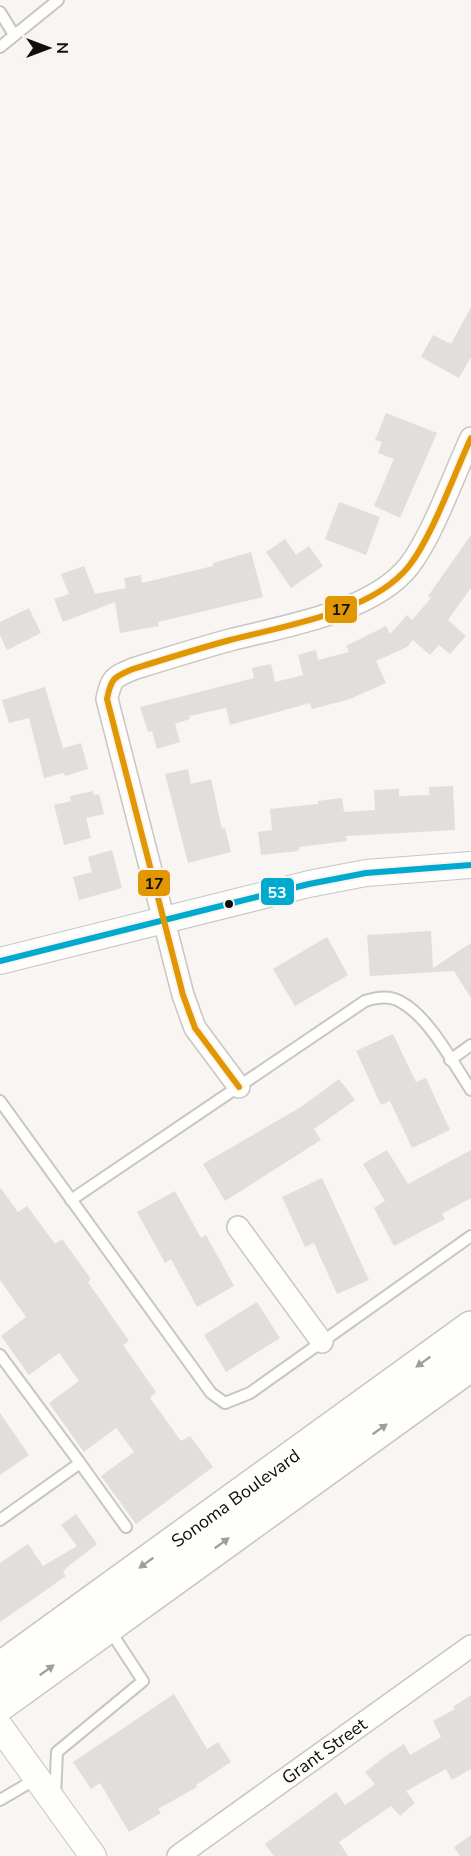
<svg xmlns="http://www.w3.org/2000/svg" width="471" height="1856" font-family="'Nunito Sans',sans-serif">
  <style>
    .building { fill: #e1dedc }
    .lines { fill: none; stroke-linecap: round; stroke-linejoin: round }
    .service-casing { stroke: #c8c5c3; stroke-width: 14 }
    .minor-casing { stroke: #c8c5c3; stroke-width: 24 }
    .tertiary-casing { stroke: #c8c5c3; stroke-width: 28 }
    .primary-casing { stroke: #c8c5c3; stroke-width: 36 }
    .service { stroke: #fefefd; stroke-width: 10 }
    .minor { stroke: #fefefd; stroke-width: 21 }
    .tertiary { stroke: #fefefd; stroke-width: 26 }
    .primary { stroke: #fefefd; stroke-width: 33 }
    .bus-1-casing { stroke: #faf4f0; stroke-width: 10 }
    .bus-2-casing { stroke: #faf4f0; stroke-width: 10 }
    .bus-1 { stroke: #00a9ce; stroke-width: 6 }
    .bus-2 { stroke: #e09701; stroke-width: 6 }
    .oneway { fill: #9f9e9d }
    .bus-dot { fill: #100e0c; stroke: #faf4f0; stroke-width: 2 }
    .labels { text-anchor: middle; stroke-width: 4.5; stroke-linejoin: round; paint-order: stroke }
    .street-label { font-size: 18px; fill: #100e0c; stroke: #faf4f0 }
    .line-badge { stroke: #faf4f0; stroke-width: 2 }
    .badge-label { font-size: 16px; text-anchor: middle; font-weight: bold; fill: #fff }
    .pale-badge-label { font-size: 16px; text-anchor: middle; font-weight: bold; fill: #111 }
  </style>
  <rect width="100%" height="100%" fill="#f8f5f2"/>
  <!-- building -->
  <g class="building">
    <polygon points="471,307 471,357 459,378 421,357 433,335 451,344"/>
    <polygon points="386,413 437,433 400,518 374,506 394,459 378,453 382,442 375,440"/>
    <polygon points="339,502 380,517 366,555 325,539"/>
    <polygon points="471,535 471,588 448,620 466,636 450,654 439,645 430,655 413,640 407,647 376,661 386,683 350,699 312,709 310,703 230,725 226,708 189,716 190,719 175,724 180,742 157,749 152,731 148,732 140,707 254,678 252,668 271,664 275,682 303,675 298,655 316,650 318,660 349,652 346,646 386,626 390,634 407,615 412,620 431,598 428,596"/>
    <polygon points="285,539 296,555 309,546 323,566 291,588 266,552"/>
    <polygon points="251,552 263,597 158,622 159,626 120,633 115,602 63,622 54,599 69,594 61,574 84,566 95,594 126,588 124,578 141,575 142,583 213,566 213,563"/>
    <polygon points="29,608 41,633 7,650 0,635 0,622"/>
    <polygon points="45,687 63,748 81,743 88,769 65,776 64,773 44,778 29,718 9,723 2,700"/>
    <polygon points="188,769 191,784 211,779 222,829 225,828 231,852 188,863 165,774"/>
    <polygon points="453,786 455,830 346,836 347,841 299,847 299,851 261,855 258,832 272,830 270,809 318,804 318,801 342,798 344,812 375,810 374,790 399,789 399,796 429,795 429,787"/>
    <polygon points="93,791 94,795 99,794 104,814 86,818 91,838 64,845 54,805 71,801 70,796"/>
    <polygon points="112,850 122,888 79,900 73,877 92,872 88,857"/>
    <polygon points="431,931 433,968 471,943 471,998 454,971 370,976 367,935"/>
    <polygon points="327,937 348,975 295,1006 273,969"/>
    <polygon points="393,1034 416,1082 426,1078 450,1130 412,1148 390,1101 381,1105 356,1051"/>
    <polygon points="339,1079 355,1100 314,1129 321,1140 225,1201 203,1164 301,1107"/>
    <polygon points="387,1150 408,1184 471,1150 471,1198 442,1214 445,1219 394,1246 374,1208 385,1201 363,1164"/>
    <polygon points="322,1178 369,1280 337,1294 314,1243 305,1247 282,1197"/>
    <polygon points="0,1187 18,1212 27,1206 55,1244 62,1239 91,1279 88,1282 129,1341 123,1345 156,1392 150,1398 181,1441 190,1436 213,1467 136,1524 101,1476 134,1452 116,1428 84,1452 49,1403 79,1381 59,1353 29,1375 1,1336 26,1317 0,1280"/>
    <polygon points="175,1191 201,1238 206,1235 234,1286 197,1307 171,1259 165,1263 137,1212"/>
    <polygon points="257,1302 280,1338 226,1372 204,1335"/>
    <polygon points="0,1413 29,1455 0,1475"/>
    <polygon points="76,1514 97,1544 66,1568 63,1573 66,1576 0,1622 0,1563 28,1544 43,1566 77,1546 61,1525"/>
    <polygon points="174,1694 207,1749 218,1742 231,1762 196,1785 197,1787 158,1809 161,1813 129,1832 100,1783 91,1789 73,1762"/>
    <polygon points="471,1695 471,1769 452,1780 446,1769 406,1791 415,1803 400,1816 391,1806 339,1842 348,1856 274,1856 265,1844 336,1792 345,1805 363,1793 375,1784 365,1772 388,1754 404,1744 410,1755 441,1737 433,1721 455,1709 453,1707"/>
    <polygon points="471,1835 471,1856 460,1856 454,1847"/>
  </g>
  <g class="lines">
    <defs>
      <g id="service">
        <polyline points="0,12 14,35"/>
        <polyline points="0,47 58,0"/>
        <polyline points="450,1060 471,1045"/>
        <polyline points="0,1101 211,1393 225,1403 250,1393 471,1236"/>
        <path d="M71 1200 365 1001C377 997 390 995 401 1002 429 1017 453 1063 471 1090"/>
        <polyline points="0,1355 80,1463"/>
        <polyline points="0,1520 80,1463 126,1527"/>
        <polyline points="55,1797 57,1752 143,1681 109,1629"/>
        <polyline points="0,1800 36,1779"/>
      </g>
      <g id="minor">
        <path d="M239 1087 195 1028 183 995 107 699C111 678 114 677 133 669 165 659 197 649 230 640 285 626 373 612 409 566 433 535 454 474 471 438"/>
        <polyline points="238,1227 322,1342"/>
        <path id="s1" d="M178 1856 471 1646"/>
      </g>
      <g id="tertiary">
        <polyline points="0,961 309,884 366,873 471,865"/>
        <polyline points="0,1727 93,1856"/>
      </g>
      <g id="primary">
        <path id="s2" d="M0 1669 471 1328"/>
        <polyline points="0,1704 471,1364"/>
      </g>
    </defs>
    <!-- service casing -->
    <use href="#service" class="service-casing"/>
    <!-- minor casing -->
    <use href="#minor" class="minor-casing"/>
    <!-- tertiary casing -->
    <use href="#tertiary" class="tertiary-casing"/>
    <!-- primary casing -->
    <use href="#primary" class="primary-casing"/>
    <!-- service -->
    <use href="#service" class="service"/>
    <!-- minor -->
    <use href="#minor" class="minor"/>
    <!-- tertiary -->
    <use href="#tertiary" class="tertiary"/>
    <!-- primary -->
    <use href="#primary" class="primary"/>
    <defs>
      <polyline id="bus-1" points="0,961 309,884 366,873 471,865"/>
      <path id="bus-2" d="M239 1087 195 1028 183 995 107 699C111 678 114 677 133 669 165 659 197 649 230 640 285 626 373 612 409 566 433 535 454 474 471 438"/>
    </defs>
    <!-- bus-1 casing -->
    <use href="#bus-1" class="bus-1-casing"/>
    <!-- bus-2 casing -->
    <use href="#bus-2" class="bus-2-casing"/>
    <!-- bus-1 -->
    <use href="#bus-1" class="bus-1"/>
    <!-- bus-2 -->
    <use href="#bus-2" class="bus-2"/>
  </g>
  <!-- one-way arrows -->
  <defs><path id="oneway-solid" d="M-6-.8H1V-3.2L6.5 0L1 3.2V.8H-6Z" transform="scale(1.5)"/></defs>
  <g class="oneway">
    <use href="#oneway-solid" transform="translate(423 1362) rotate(144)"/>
    <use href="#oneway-solid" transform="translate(380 1429) rotate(-35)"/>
    <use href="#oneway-solid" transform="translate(222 1543) rotate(-36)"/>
    <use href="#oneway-solid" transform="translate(146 1563) rotate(144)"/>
    <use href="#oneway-solid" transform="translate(47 1670) rotate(-36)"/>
  </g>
  <!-- markers -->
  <circle class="bus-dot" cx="229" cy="904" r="5"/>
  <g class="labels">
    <!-- street labels -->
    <g class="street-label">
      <text dy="6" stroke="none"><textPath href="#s2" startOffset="291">Sonoma Boulevard</textPath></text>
      <text dy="6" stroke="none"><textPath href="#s1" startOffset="180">Grant Street</textPath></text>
    </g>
  </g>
  <g class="line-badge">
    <rect x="324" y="595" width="34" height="29" rx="6" fill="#e09701"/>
    <rect x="137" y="869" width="34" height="28" rx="6" fill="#e09701"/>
    <rect x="260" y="877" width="35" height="29" rx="6" fill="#00a9ce"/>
  </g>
  <g class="badge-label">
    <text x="277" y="898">53</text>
  </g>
  <g class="pale-badge-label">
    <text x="341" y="615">17</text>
    <text x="154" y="889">17</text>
  </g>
  <!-- north arrow -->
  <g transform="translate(48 48) rotate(90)" stroke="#faf4f0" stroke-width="4.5" paint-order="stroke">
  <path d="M0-4.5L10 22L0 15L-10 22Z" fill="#100e0c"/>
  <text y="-9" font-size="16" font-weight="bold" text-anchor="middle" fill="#100e0c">N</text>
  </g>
</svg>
